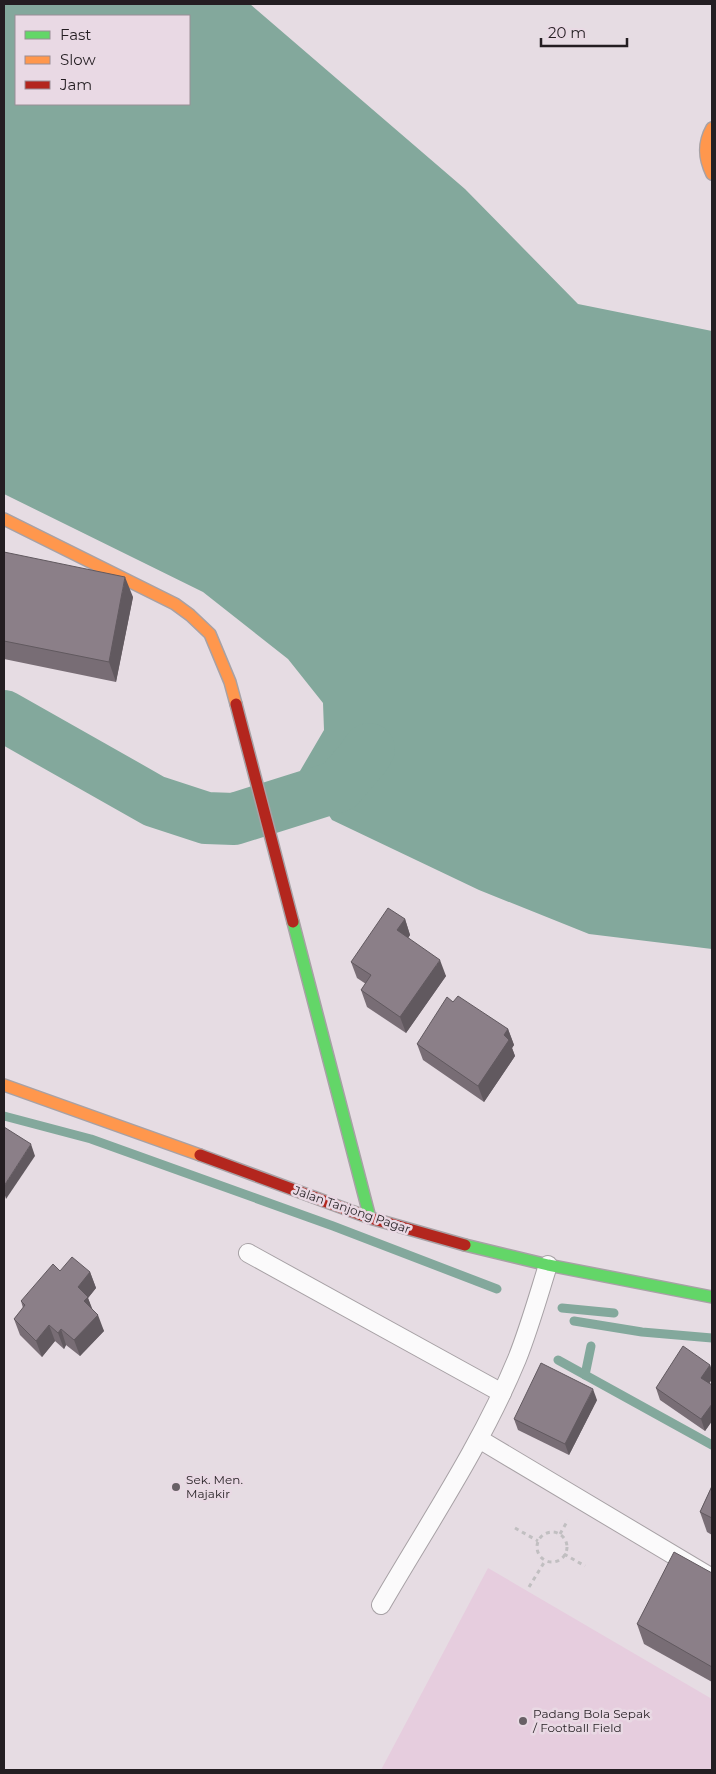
<svg xmlns="http://www.w3.org/2000/svg" width="716" height="1774" font-family="Montserrat,sans-serif">
  <style>
    .green { fill: #e6cdde }
    .water { fill: #83a89c; fill-rule: evenodd }
    .lines { fill: none; stroke-linecap: round; stroke-linejoin: round }
    .stream { stroke: #83a89c; stroke-width: 9 }
    .river { stroke: #83a89c; stroke-width: 52 }
    .lane-casing { stroke: #a7a1a5; stroke-width: 20 }
    .fast-casing { stroke: #a7a1a5; stroke-width: 14 }
    .slow-casing { stroke: #a7a1a5; stroke-width: 14 }
    .jam-casing { stroke: #a7a1a5; stroke-width: 14 }
    .path { stroke: #c1bfc1; stroke-width: 3; stroke-dasharray: 4 4; stroke-linecap: butt }
    .lane { stroke: #fbfafb; stroke-width: 18 }
    .fast { stroke: #63d668; stroke-width: 11 }
    .slow { stroke: #ff974d; stroke-width: 11 }
    .jam { stroke: #b3261e; stroke-width: 11 }
    .wall { fill: #786d75 }
    .shaded-wall { fill: #61595f }
    .building { fill: #8b7f88; stroke: #61595f }
    .poi-dot { fill: #686066; stroke: #e9d9e4; stroke-width: 2 }
    .labels { text-anchor: middle; stroke-width: 5; stroke-linejoin: round; paint-order: stroke }
    .street-label { font-size: 12px; fill: #241e22; stroke: #e9d9e4 }
    .poi-label { font-size: 12px; fill: #241e22; stroke: #e9d9e4; text-anchor: start }
  </style>
  <rect width="100%" height="100%" fill="#e6dce3"/>
  <!-- green -->
  <polygon class="green" points="488,1568 712,1699 712,1770 381,1770"/>
  <!-- water -->
  <path class="water" d="M4 4H250L465 189 578 304 712 331V949L589 934 479 890 332 820 300 771 324 730 323 703 288 659 203 592 4 494ZM16 16H189V104H16Z"/>
  <g class="lines">
    <!-- stream -->
    <g class="stream">
      <polyline points="4,1116 91,1139 333,1226 497,1289"/>
      <polyline points="562,1308 614,1313"/>
      <polyline points="574,1321 642,1332 712,1338"/>
      <polyline points="558,1360 712,1445"/>
      <polyline points="585,1375 591,1346"/>
    </g>
    <!-- river -->
    <polyline class="river" points="4,716 154,801 206,818 234,819 339,786 363,758 369,749"/>
    <defs>
      <g id="lane">
        <polyline points="248,1253 502,1393"/>
        <polyline points="479,1439 712,1578"/>
        <path d="M381 1605C428 1524 481 1446 517 1359 529 1329 538 1297 548 1265"/>
      </g>
      <g id="fast">
        <polyline points="293,922 370,1218"/>
        <polyline points="465,1245 548,1265 712,1297"/>
      </g>
      <g id="slow">
        <path d="M712 128C703 144 704 158 712 174"/>
        <polyline points="4,519 175,604 190,615 210,634 230,682 236,704"/>
        <polyline points="4,1085 200,1155"/>
      </g>
      <g id="jam">
        <polyline points="236,704 293,922"/>
        <polyline points="200,1155 370,1218 465,1245"/>
      </g>
    </defs>
    <!-- lane casing -->
    <use href="#lane" class="lane-casing"/>
    <!-- fast casing -->
    <use href="#fast" class="fast-casing"/>
    <!-- slow casing -->
    <use href="#slow" class="slow-casing"/>
    <!-- jam casing -->
    <use href="#jam" class="jam-casing"/>
    <!-- path -->
    <g class="path">
      <polyline points="515,1528 538,1541"/>
      <circle cx="552" cy="1547" r="15"/>
      <polyline points="560,1534 568,1520"/>
      <polyline points="564,1554 585,1566"/>
      <polyline points="529,1587 545,1561"/>
    </g>
    <!-- lane -->
    <use href="#lane" class="lane"/>
    <!-- fast -->
    <use href="#fast" class="fast"/>
    <!-- slow -->
    <use href="#slow" class="slow"/>
    <!-- jam -->
    <use href="#jam" class="jam"/>
  </g>
  <!-- wall -->
  <g class="wall">
    <polygon points="4,552 133,597 116,682 4,659"/>
    <polygon points="405,919 410,935 408,938 446,976 406,1033 367,1007 361,990 366,984 357,978 351,962"/>
    <polygon points="453,1002 508,1029 514,1045 512,1048 515,1056 484,1102 423,1060 417,1044"/>
    <polygon points="60,1271 90,1272 96,1288 88,1298 92,1310 104,1331 80,1356 66,1345 64,1349 55,1341 42,1357 20,1335 14,1319 23,1308 21,1301"/>
    <polygon points="710,1365 712,1371 712,1379 709,1383 712,1385 712,1421 705,1431 660,1400 656,1388"/>
    <polygon points="597,1400 569,1455 518,1430 514,1419"/>
    <polygon points="712,1486 712,1535 707,1532 700,1512"/>
    <polygon points="712,1573 712,1682 644,1644 637,1624"/>
  </g>
  <!-- shaded-wall -->
  <g class="shaded-wall">
    <polygon points="125,577 133,597 116,682 109,662"/>
    <polygon points="405,919 410,935 403,946 397,930"/>
    <polygon points="440,960 446,976 406,1033 400,1017"/>
    <polygon points="508,1029 514,1045 512,1048 515,1056 484,1102 478,1086 504,1035"/>
    <polygon points="31,1144 35,1156 6,1199 4,1192 4,1186"/>
    <polygon points="90,1272 96,1288 88,1298 94,1313 89,1318 78,1287"/>
    <polygon points="98,1315 104,1331 80,1356 74,1340"/>
    <polygon points="49,1325 55,1341 42,1357 36,1341"/>
    <polygon points="61,1329 66,1345 64,1349 58,1333"/>
    <polygon points="710,1365 712,1371 712,1379 706,1389 701,1378"/>
    <polygon points="593,1389 597,1400 569,1455 565,1444"/>
    <polygon points="712,1404 712,1421 705,1431 701,1419"/>
  </g>
  <!-- building -->
  <g class="building">
    <polygon points="4,552 125,577 109,662 4,641"/>
    <polygon points="388,908 405,919 397,930 440,960 400,1017 361,990 371,975 351,962"/>
    <polygon points="458,996 508,1029 504,1035 509,1040 478,1086 417,1044 447,997 453,1002"/>
    <polygon points="4,1127 31,1144 4,1186"/>
    <polygon points="72,1257 90,1272 78,1287 88,1297 84,1301 98,1315 74,1340 61,1329 58,1333 49,1325 36,1341 14,1319 25,1305 21,1301 53,1264 60,1271"/>
    <polygon points="683,1346 710,1365 701,1378 712,1385 712,1404 701,1419 656,1388"/>
    <polygon points="541,1363 593,1389 565,1444 514,1419"/>
    <polygon points="712,1486 712,1518 700,1512"/>
    <polygon points="674,1552 712,1573 712,1667 637,1624"/>
  </g>
  <!-- markers -->
  <g class="poi-dot">
    <circle cx="176" cy="1487" r="5"/>
    <circle cx="523" cy="1721" r="5"/>
  </g>
  <g class="labels">
    <!-- street labels -->
    <g class="street-label">
      <text transform="translate(352 1210) rotate(19)" y="4">Jalan Tanjong Pagar</text>
    </g>
    <!-- poi labels -->
    <g class="poi-label">
      <text x="186" y="1484">Sek. Men.<tspan x="186" dy="14">Majakir</tspan></text>
      <text x="533" y="1718">Padang Bola Sepak<tspan x="533" dy="14">/ Football Field</tspan></text>
    </g>
  </g>
  <!-- border -->
  <rect width="716" height="1774" fill="none" stroke="#241e22" stroke-width="10"/>
  <!-- legend -->
  <rect x="15" y="15" width="175" height="90" fill="#e9d9e4" stroke="#9a8e96"/>
  <rect x="25" y="31" width="25" height="8" fill="#63d668" stroke="#9a8e96"/>
  <text x="60" y="40" font-size="15" fill="#241e22">Fast</text>
  <rect x="25" y="56" width="25" height="8" fill="#ff974d" stroke="#9a8e96"/>
  <text x="60" y="65" font-size="15" fill="#241e22">Slow</text>
  <rect x="25" y="81" width="25" height="8" fill="#b3261e" stroke="#9a8e96"/>
  <text x="60" y="90" font-size="15" fill="#241e22">Jam</text>
  <!-- scale -->
  <path d="M541 38v8h86v-8" fill="none" stroke="#241e22" stroke-width="2.5"/>
  <text x="548" y="38" font-size="15" fill="#241e22" stroke="#e9d9e4" stroke-width="4" paint-order="stroke">20 m</text>
</svg>
